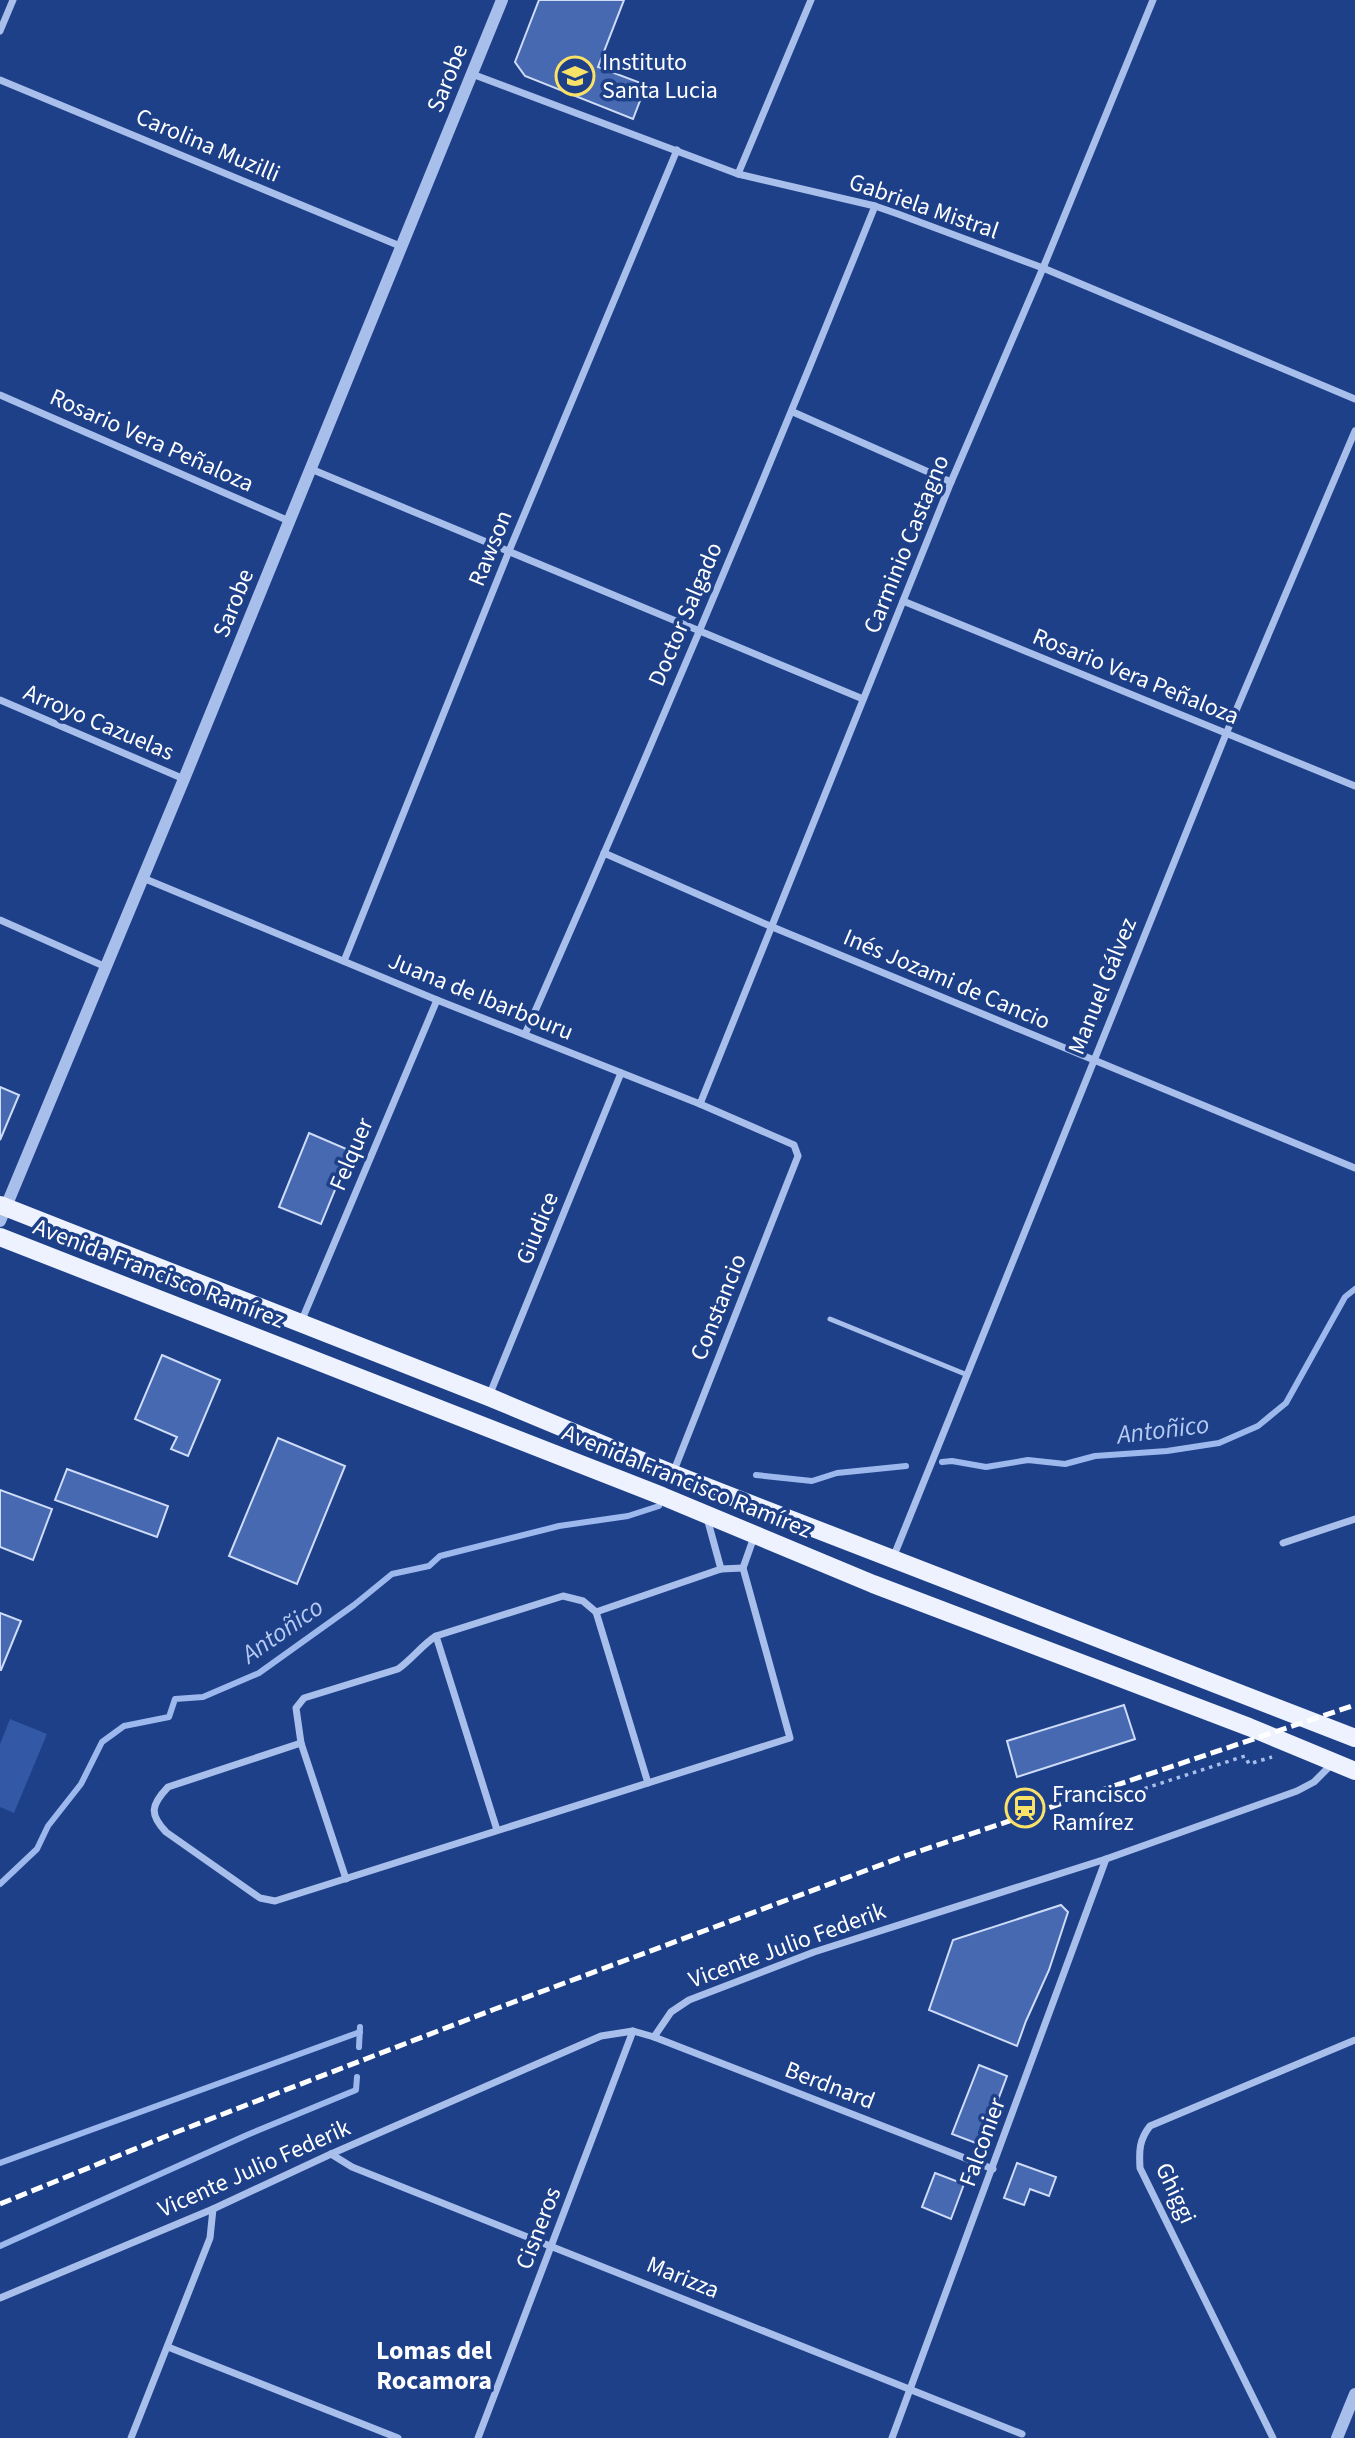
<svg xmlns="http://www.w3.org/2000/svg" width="1355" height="2438" font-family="'Source Sans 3',sans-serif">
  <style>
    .green { fill: #3258a6 }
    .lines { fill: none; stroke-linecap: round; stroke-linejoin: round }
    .stream { stroke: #9cb8ed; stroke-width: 6 }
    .building { fill: #4769b1; stroke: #cedcf8; stroke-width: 2 }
    .path { stroke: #a9bfeb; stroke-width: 3.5; stroke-dasharray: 3.5 5; stroke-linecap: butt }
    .service { stroke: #a9bfeb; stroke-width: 5 }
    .minor { stroke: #a9bfeb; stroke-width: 7 }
    .tertiary { stroke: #a9bfeb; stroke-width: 12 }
    .primary { stroke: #eef2fe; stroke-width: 18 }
    .rail { stroke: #fff; stroke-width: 5; stroke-dasharray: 12 5; stroke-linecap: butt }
    .labels { text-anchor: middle; stroke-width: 7; stroke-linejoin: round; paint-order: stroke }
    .poi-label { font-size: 24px; fill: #fff; stroke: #1e4089; text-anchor: start }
    .street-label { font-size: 24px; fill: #fff; stroke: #1e4089 }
    .water-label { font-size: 26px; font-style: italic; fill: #b5caf2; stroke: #1e4089 }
    .neighbourhood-label { font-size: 26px; font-weight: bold; fill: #fff; stroke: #1e4089 }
  </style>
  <rect width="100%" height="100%" fill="#1e4089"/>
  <!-- green -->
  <polygon class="green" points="10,1719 47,1734 14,1813 0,1807 0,1744"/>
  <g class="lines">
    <!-- stream -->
    <g class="stream">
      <polyline points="942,1462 952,1461 986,1467 1028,1460 1065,1464 1095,1456 1167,1451 1219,1443 1258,1426 1286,1403 1345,1297 1355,1289"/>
      <polyline points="756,1475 812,1481 837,1473 906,1466"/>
      <polyline points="0,1884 37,1849 48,1826 81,1784 102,1742 124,1726 169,1717 175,1699 203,1697 259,1673 354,1605 392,1574 429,1566 440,1556 559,1526 628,1516 659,1506"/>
      <polyline points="359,2047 360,2027"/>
      <polyline points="0,2163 360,2032"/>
      <polyline points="0,2246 247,2135 356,2090 357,2077"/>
    </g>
  </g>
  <!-- building -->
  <g class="building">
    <polygon points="539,0 624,0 598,67 646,85 633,119 525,76 515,62"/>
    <polygon points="0,1087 19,1095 0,1140"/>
    <polygon points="309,1133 351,1151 321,1224 279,1207"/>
    <polygon points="162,1355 220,1380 188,1456 171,1449 177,1437 135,1419"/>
    <polygon points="278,1438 345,1466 297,1584 229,1556"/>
    <polygon points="67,1469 168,1506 157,1537 55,1500"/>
    <polygon points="0,1490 52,1509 33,1560 0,1547"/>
    <polygon points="0,1613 21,1621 1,1670 0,1670"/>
    <polygon points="1124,1705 1135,1739 1017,1777 1007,1741"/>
    <polygon points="1061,1905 1068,1912 1049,1970 1026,2021 1017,2046 929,2010 953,1940"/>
    <polygon points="979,2065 1007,2076 981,2145 952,2134"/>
    <polygon points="1017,2163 1056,2177 1049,2196 1030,2189 1024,2205 1004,2198"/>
    <polygon points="935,2173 964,2184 951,2219 922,2207"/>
  </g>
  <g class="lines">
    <!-- path -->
    <polyline class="path" points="1112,1799 1245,1756 1249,1764 1272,1757"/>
    <!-- service -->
    <polyline class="service" points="830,1319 965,1374"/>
    <!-- minor -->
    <g class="minor">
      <polyline points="0,31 13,0"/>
      <polyline points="472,74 738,174 875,206 898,214 1043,268 1355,399"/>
      <polyline points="0,80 400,246"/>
      <polyline points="738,174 811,0"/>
      <polyline points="0,395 289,521"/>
      <polyline points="793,412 951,482"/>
      <polyline points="311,469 863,699"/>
      <polyline points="903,601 1355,786"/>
      <polyline points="0,700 184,779"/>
      <polyline points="604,853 770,926 1355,1168"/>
      <polyline points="143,878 437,1000 700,1104 794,1145 798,1156 673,1473"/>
      <polyline points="0,920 106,967"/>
      <polyline points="344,961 509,551 677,150"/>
      <path d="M525 1034C646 760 763 484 875 206"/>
      <polyline points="700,1104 951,482 1043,268 1153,0"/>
      <polyline points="301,1322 437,1000"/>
      <polyline points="489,1396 621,1073"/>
      <polyline points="707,1518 721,1569"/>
      <polyline points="1283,1543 1355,1519"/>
      <polyline points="893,1558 1226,734 1355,431"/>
      <polyline points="596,1612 648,1783"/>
      <polyline points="436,1636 497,1830"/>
      <path d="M301 1743 168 1787C151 1805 149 1814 166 1832L260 1898 275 1901 790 1738 743 1568 755 1534"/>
      <path d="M346 1879 301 1743 296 1708 304 1698 398 1669C412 1659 422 1645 436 1636L563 1596 583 1601 596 1612 721 1569 743 1568"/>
      <polyline points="654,2037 993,2169"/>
      <polyline points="331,2154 352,2167 1022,2434"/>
      <polyline points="0,2298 213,2209 331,2154 601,2036 633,2031 654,2037 671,2012 689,2000 814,1952 1106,1859 1297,1791 1314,1782 1333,1763"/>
      <polyline points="168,2347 398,2438"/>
      <polyline points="131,2438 210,2238 213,2209"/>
      <polyline points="478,2438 633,2031"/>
      <polyline points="892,2438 1106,1859"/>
      <path d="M1273 2438 1140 2168C1139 2151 1139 2140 1150 2126L1355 2040"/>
    </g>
    <!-- tertiary -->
    <g class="tertiary">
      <polyline points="0,1221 184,779 502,0"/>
      <polyline points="1337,2438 1355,2394"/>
    </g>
    <!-- primary -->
    <g class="primary">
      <polyline points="0,1205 489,1397 676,1475 1355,1738"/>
      <polyline points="0,1237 662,1496 873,1584 1249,1727 1355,1771"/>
    </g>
    <!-- rail -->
    <polyline class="rail" points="0,2204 174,2133 495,2009 902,1857 1355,1705"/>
  </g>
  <!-- icons -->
  <defs>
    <symbol id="school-ring" viewBox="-11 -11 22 22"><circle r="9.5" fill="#1e4089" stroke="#fae168" stroke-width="1.5"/><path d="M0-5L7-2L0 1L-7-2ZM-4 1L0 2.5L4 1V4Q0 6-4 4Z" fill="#fae168"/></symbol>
    <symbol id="station-ring" viewBox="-11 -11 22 22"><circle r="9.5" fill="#1e4089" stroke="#fae168" stroke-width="1.5"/><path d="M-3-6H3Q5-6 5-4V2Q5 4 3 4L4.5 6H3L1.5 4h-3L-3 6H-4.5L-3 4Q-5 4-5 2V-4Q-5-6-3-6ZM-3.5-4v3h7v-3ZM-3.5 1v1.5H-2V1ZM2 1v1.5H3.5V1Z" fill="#fae168"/></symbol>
  </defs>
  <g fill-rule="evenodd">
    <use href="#school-ring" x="553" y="54" width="44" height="44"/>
    <use href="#station-ring" x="1003" y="1786" width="44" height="44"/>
  </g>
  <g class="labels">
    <!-- poi labels -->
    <g class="poi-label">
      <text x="602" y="70">Instituto<tspan x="602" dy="28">Santa Lucia</tspan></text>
      <text x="1052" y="1802">Francisco<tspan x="1052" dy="28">Ramírez</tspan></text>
    </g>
    <!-- street labels -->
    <g class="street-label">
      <text transform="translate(447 78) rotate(-68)" y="8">Sarobe</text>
      <text transform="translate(208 145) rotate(23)" y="8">Carolina Muzilli</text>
      <text transform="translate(924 206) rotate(19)" y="8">Gabriela Mistral</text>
      <text transform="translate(152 440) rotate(24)" y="8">Rosario Vera Peñaloza</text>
      <text transform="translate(906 544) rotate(-68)" y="8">Carminio Castagno</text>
      <text transform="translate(490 548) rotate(-68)" y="8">Rawson</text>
      <text transform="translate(233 603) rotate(-68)" y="8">Sarobe</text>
      <text transform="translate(685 614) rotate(-67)" y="8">Doctor Salgado</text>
      <text transform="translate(1136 676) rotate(22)" y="8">Rosario Vera Peñaloza</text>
      <text transform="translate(99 722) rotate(23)" y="8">Arroyo Cazuelas</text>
      <text transform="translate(947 979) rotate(23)" y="8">Inés Jozami de Cancio</text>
      <text transform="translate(1102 986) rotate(-68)" y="8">Manuel Gálvez</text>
      <text transform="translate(481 996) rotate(22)" y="8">Juana de Ibarbouru</text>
      <text transform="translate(351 1154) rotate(-67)" y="8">Felquer</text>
      <text transform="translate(537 1228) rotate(-68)" y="8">Giudice</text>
      <text transform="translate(159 1273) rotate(21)" y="8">Avenida Francisco Ramírez</text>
      <text transform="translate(718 1307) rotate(-68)" y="8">Constancio</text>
      <text transform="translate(687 1481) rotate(22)" y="8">Avenida Francisco Ramírez</text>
      <text transform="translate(787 1945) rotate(-20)" y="8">Vicente Julio Federik</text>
      <text transform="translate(830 2085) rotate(21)" y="8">Berdnard</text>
      <text transform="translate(982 2142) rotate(-70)" y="8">Falconier</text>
      <text transform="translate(254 2168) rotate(-24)" y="8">Vicente Julio Federik</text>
      <text transform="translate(1176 2193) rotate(65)" y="8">Ghiggi</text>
      <text transform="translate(538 2228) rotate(-69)" y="8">Cisneros</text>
      <text transform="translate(683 2277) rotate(22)" y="8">Marizza</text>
    </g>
    <!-- water labels -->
    <g class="water-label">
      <text transform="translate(1163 1429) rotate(-7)" y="9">Antoñico</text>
      <text transform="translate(282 1630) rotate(-35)" y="9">Antoñico</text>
    </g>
    <!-- neighbourhood labels -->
    <g class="neighbourhood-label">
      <text x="434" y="2359">Lomas del<tspan x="434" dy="30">Rocamora</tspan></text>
    </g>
  </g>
</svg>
